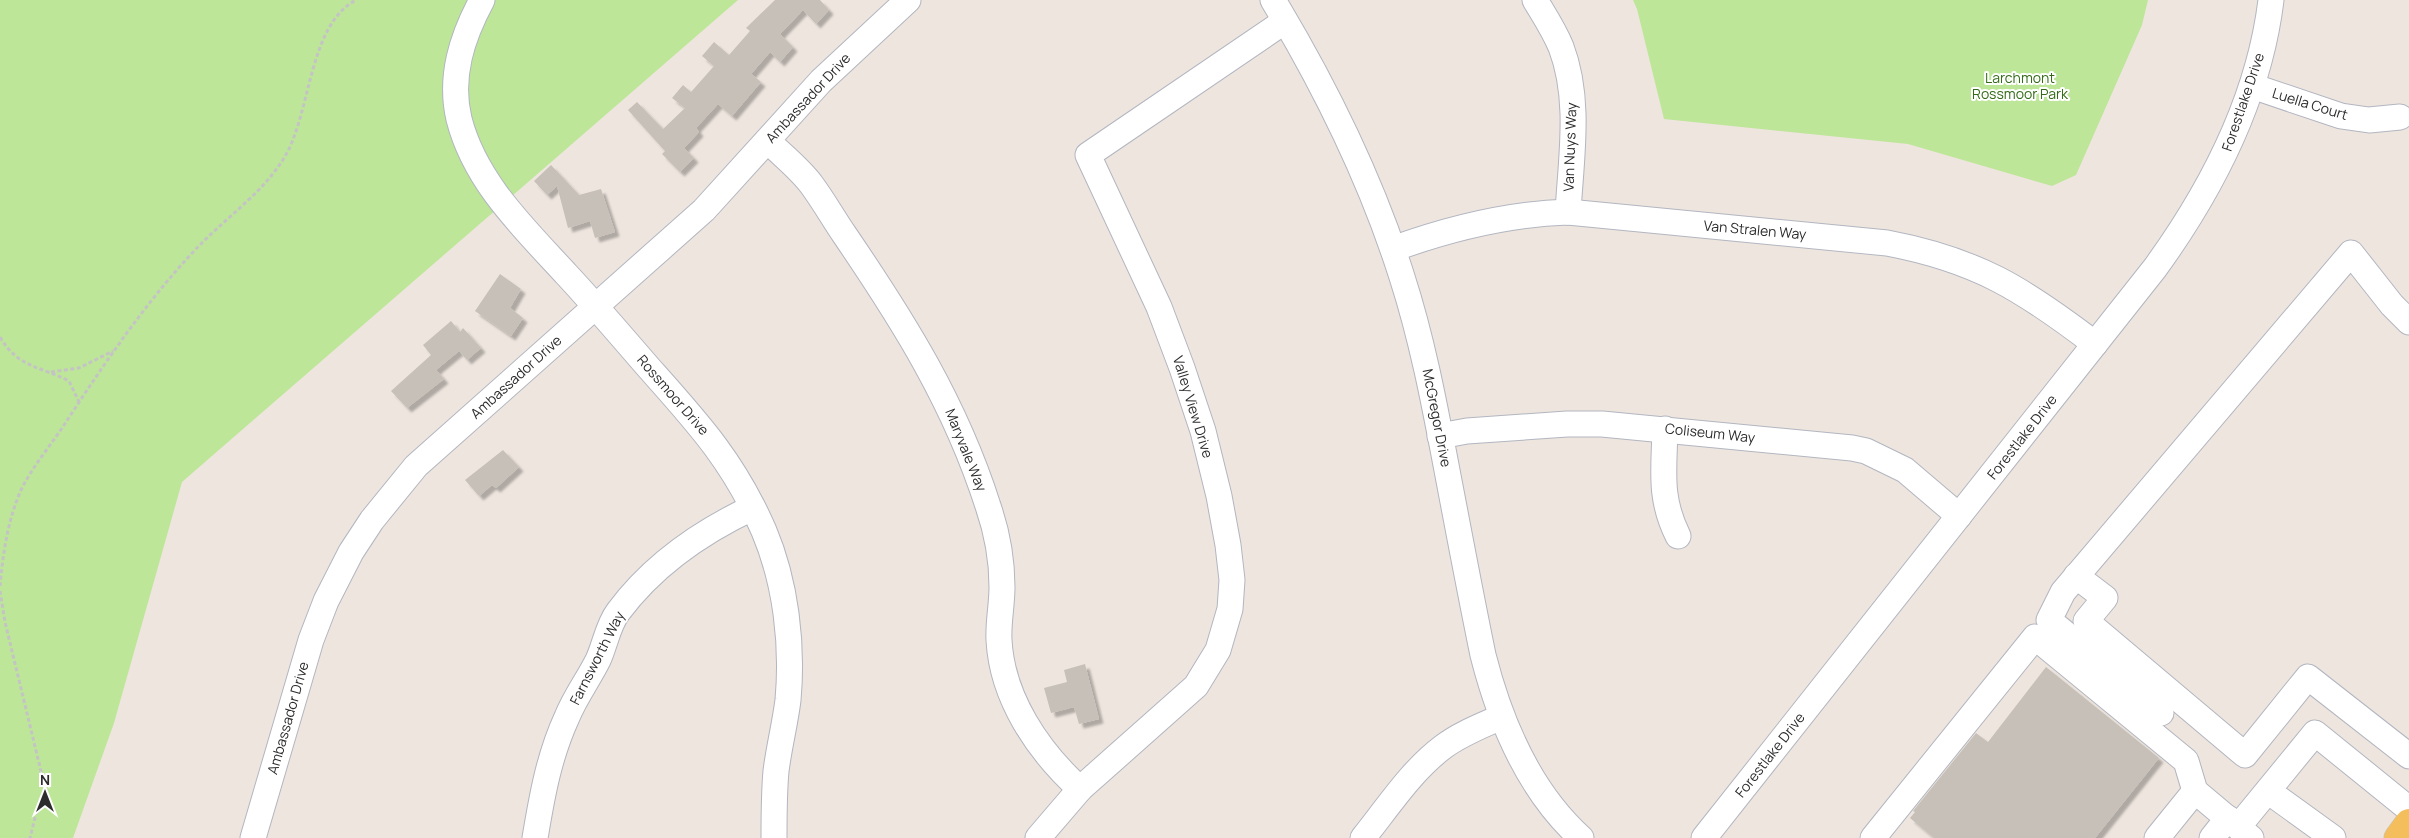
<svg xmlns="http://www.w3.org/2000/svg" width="2409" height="838" font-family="Manrope,sans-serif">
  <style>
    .green { fill: #bde699 }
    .building { fill: #c6c0b9; filter: url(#shadow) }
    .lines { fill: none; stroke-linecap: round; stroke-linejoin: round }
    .minor-casing { stroke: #b2b6c0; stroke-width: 27 }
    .major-casing { stroke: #c4c4c4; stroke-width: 29 }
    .path { stroke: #c4c4c4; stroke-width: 3; stroke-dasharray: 4 2.5; stroke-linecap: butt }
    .minor { stroke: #fff; stroke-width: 25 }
    .major { stroke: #f5be5c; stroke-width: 28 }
    .labels { text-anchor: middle; stroke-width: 4; stroke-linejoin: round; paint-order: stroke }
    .park-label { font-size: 14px; fill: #346c18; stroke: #fff }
    .street-label { font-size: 14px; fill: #2c2c2c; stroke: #fff }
  </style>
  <defs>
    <filter id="shadow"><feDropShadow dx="4.5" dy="4.5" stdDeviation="1" flood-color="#0004"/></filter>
  </defs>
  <rect width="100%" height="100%" fill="#eee5de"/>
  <!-- green -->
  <g class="green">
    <polygon points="0,0 738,0 182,482 114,723 73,838 0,838"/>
    <polygon points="1633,0 2148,0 2142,25 2076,175 2052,186 1908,144 1664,119 1637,9"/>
  </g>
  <!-- building -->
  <g class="building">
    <polygon points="775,0 820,0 829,10 816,24 803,10 780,34 793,47 780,62 770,52 751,74 761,82 732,116 718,104 696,128 699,132 684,148 694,158 680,172 662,154 665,151 628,110 637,102 663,129 685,108 672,98 683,85 691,92 714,66 702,56 714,42 729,55 750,31 746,28"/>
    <polygon points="551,165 579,195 601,189 615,232 595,238 590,221 568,228 557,186 547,195 534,181"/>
    <polygon points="500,274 521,289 510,308 523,318 511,336 475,311"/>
    <polygon points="451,321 460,332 463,328 481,348 467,360 459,351 436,370 444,379 407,408 391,391 431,355 423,345"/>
    <polygon points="503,450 519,467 496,488 492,485 479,496 465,480"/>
    <polygon points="1085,664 1099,719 1079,724 1074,707 1051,713 1044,688 1067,682 1064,670"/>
    <polygon points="2046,667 2159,758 2095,838 1934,838 1910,818 1915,812 1913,811 1976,733 1988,742"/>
  </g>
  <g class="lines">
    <defs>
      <g id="minor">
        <path d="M482 0C462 37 449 77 459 119 475 182 524 228 567 275 595 305 622 337 649 368 698 423 734 462 764 531 786 583 793 645 788 700 785 724 779 747 776 771 774 793 774 816 774 838"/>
        <path d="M1273 0C1326 88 1371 179 1402 277 1422 339 1434 402 1446 465 1458 528 1470 592 1483 655 1500 722 1528 790 1581 838"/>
        <path d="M1535 0C1544 15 1554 30 1561 47 1581 99 1571 158 1568 212"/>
        <polyline points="2252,86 2341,116 2369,120 2400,117"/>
        <path d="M768 141C782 155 799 168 811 184 823 200 833 218 844 234 904 322 955 403 988 506 997 532 1002 560 1002 587 1002 605 998 623 999 640 1002 698 1038 751 1080 789"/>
        <path d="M1393 249C1448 229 1509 214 1568 212L1887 243C1977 260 2023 289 2095 344"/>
        <path d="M1665 429C1664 471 1659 498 1678 536"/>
        <polyline points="1440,436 1467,431 1567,424 1602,424 1852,448 1866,451 1905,470 1959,516"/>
        <polyline points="2076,576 2105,598 2086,621 2245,755 2308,677 2409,756"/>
        <polyline points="2161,713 2049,620 2063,592 2351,253 2392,305 2409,322"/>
        <polyline points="2268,791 2333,838"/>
        <polyline points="2238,827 2315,733 2409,809"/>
        <polyline points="253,838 311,640 326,601 351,552 372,520 416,466 704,210 821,81 908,0"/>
        <path d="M535 838C542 796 549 756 567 717 575 697 588 680 598 660 605 645 608 625 618 612 653 565 701 532 752 508"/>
        <polyline points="1038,838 1080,789 1196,686 1218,650 1230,609 1232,580 1228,545 1219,496 1203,431 1182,368 1159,307 1088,155 1285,21"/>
        <path d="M1363 838C1388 807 1411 771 1443 747 1460 734 1481 726 1501 717"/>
        <path d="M1704 838 2155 268C2213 188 2259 99 2271 0"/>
        <polyline points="1873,838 2035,637 2186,761 2195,791 2251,838"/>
        <polyline points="2157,838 2195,791"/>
        <polyline points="2212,838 2228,818"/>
      </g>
      <polyline id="major" points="2398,838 2409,823"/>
    </defs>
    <!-- minor casing -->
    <use href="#minor" class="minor-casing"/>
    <!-- major casing -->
    <use href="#major" class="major-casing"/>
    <!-- path -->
    <g class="path">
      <path d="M0 337C18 368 40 366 69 381L79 402"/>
      <polyline points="51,372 79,368 113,351"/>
      <path d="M0 586C3 553 8 518 22 488 33 466 51 445 64 425 104 364 145 303 195 250 224 219 262 194 284 158 311 115 308 25 356 0"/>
      <polyline points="0,591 5,622 46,792 39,802 30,838"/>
    </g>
    <!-- minor -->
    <use href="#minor" class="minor"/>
    <!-- major -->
    <use href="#major" class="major"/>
  </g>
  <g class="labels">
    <!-- park labels -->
    <g class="park-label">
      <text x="2020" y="83">Larchmont<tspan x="2020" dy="16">Rossmoor Park</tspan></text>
    </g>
    <!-- street labels -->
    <g class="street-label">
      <text transform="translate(808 98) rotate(-47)" y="5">Ambassador Drive</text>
      <text transform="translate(2243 102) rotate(-71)" y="5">Forestlake Drive</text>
      <text transform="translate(2310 104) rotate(17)" y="5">Luella Court</text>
      <text transform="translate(1570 147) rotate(-88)" y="5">Van Nuys Way</text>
      <text transform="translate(1755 230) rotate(5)" y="5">Van Stralen Way</text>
      <text transform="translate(516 377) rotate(-42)" y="5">Ambassador Drive</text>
      <text transform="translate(673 395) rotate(49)" y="5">Rossmoor Drive</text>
      <text transform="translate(1193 407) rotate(73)" y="5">Valley View Drive</text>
      <text transform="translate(1437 418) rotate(79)" y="5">McGregor Drive</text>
      <text transform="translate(1710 433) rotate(6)" y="5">Coliseum Way</text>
      <text transform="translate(2022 437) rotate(-52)" y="5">Forestlake Drive</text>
      <text transform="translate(966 450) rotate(68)" y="5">Maryvale Way</text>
      <text transform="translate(597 658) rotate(-63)" y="5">Farnsworth Way</text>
      <text transform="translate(288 718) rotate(-74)" y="5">Ambassador Drive</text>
      <text transform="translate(1770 755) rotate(-52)" y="5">Forestlake Drive</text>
    </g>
  </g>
  <!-- north arrow -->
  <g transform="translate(45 793)" stroke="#ffffff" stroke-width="4" paint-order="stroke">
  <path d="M0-4L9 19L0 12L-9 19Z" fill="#2c2c2c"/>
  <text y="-8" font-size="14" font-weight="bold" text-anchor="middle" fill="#2c2c2c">N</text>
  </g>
</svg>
